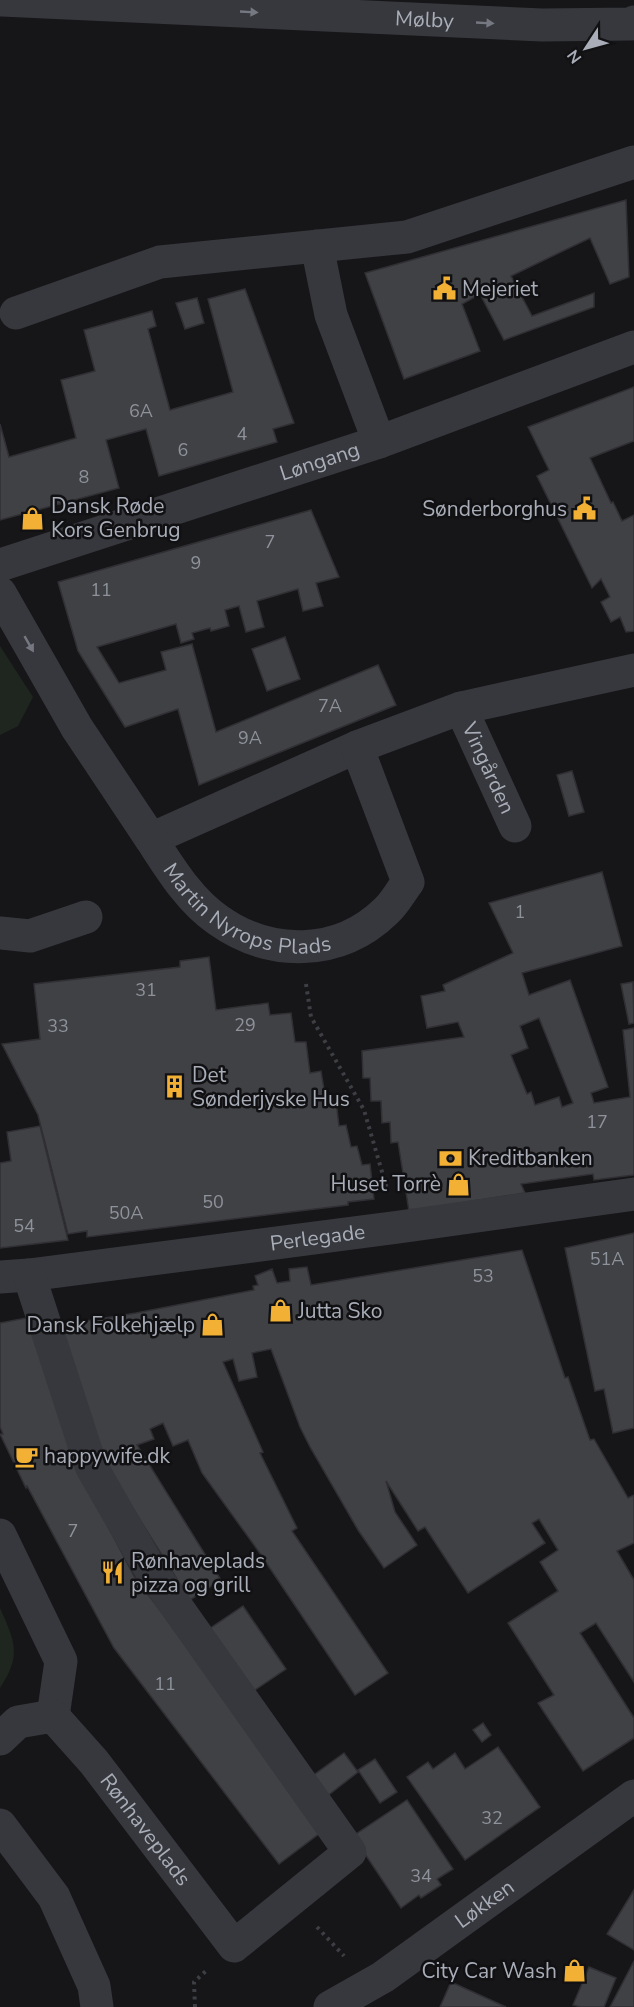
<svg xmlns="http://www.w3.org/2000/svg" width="634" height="2007" font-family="'Nunito Sans',sans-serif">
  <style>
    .green { fill: #1e261f }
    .building { fill: #404145; stroke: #303034; stroke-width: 1.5; fill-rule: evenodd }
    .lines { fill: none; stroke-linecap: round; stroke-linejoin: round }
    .path { stroke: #3d3f44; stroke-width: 4; stroke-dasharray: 3 4.5; stroke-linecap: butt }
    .minor { stroke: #37383d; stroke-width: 33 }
    .oneway { fill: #757881 }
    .labels { text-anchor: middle; stroke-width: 5; stroke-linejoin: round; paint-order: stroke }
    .number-label { font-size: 18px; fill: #8e929b }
    .street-label { font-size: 21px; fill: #a8adb8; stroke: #111113 }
    .poi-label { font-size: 21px; fill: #a8adb8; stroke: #111113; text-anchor: start }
  </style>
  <rect width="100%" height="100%" fill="#161618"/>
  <!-- green -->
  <g class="green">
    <polygon points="0,646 33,697 18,726 0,735"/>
    <path d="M0 1608C15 1642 22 1655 0 1688Z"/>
  </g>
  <!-- building -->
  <g class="building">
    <polygon points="626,200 629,277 610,284 590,238 511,276 532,316 594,293 594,307 504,340 480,294 462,304 480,351 404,379 365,273"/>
    <polygon points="245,289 294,423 273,429 277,442 159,476 146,429 106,440 119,488 0,520 0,424 9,457 76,438 61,380 95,371 84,330 152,311 156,326 148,329 170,410 233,392 208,299"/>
    <polygon points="197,298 204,323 185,329 176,303"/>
    <polygon points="634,387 634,441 590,458 611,503 613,502 622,521 634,515 634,631 626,632 620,617 611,622 601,602 610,597 601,579 592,588 537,476 549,470 528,427"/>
    <polygon points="311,510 339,577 316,583 323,606 303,611 298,589 257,601 264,627 246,632 239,606 225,610 229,626 211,631 210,628 192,633 194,639 181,643 176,624 97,647 119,683 166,670 161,652 192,644 216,732 378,665 396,705 199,785 178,709 125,727 78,651 58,582"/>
    <polygon points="285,637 300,679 267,691 252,649"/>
    <polygon points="572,771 584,812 569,816 557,775"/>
    <path d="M602 872 622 946 522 973 529 995 570 980 608 1087 591 1093 594 1103 630 1097 623 1030 634 1028V1175L594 1180 593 1174 521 1184 525 1193 409 1211 398 1142 391 1143 390 1122 382 1123 381 1101H371L370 1078H363L362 1051 464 1037 458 1022 427 1028 421 996 445 991 443 985 513 953 489 903ZM539 1018 573 1103 562 1107 559 1097 535 1105 531 1092 527 1094 511 1055 528 1048 520 1026Z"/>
    <polygon points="209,957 216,1010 268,1003 270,1015 291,1013 295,1042 306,1042 310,1073 321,1071 326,1101 336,1101 339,1126 346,1125 351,1147 357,1146 362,1165 370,1164 374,1199 348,1202 348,1205 87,1237 87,1231 68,1234 38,1115 2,1044 40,1039 34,984 180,967 180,961"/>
    <polygon points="633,982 634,1023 629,1024 621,984"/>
    <polygon points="40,1126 68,1240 0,1248 0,1163 11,1161 7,1132"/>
    <polygon points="634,1233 634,1428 613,1433 604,1389 595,1391 565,1248"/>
    <polygon points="522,1250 565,1378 568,1377 590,1440 594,1439 628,1498 634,1495 634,1543 617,1551 634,1580 634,1682 596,1623 580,1633 634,1718 634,1738 583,1771 538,1703 554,1695 508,1623 558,1591 540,1562 558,1550 539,1519 532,1523 545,1543 468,1593 425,1527 418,1531 386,1481 395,1512 417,1545 384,1568 358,1530 310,1447 300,1427 271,1349 252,1353 257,1377 239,1381 233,1359 223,1362 263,1452 260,1453 297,1528 292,1531 388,1673 355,1695 259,1552 202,1473 188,1440 173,1446 163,1423 150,1429 154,1439 137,1445 221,1580 190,1600 102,1459 54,1326 136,1313 254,1290 253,1286 258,1285 255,1276 272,1269 277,1283 290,1281 289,1269 307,1267 311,1285"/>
    <polygon points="31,1317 74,1461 134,1576 270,1754 324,1830 279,1864 114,1648 27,1486 26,1488 0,1434 3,1434 0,1427 0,1323"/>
    <polygon points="243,1606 286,1669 252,1692 209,1629"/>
    <polygon points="483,1723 491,1735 482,1742 473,1730"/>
    <polygon points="498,1747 540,1807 465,1860 407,1777 428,1762 433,1769 455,1753 465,1769"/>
    <polygon points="344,1753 358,1772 326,1797 311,1777"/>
    <polygon points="375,1759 397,1792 380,1803 358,1770"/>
    <polygon points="407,1800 453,1869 437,1879 441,1885 421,1898 419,1895 401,1908 353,1836"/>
    <polygon points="634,1890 634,1950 607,1934"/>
    <polygon points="634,1961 634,2007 610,2007"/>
    <polygon points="589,1967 616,1978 604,2007 580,2007 573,2005"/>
    <polygon points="451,1982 506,2007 440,2007"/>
  </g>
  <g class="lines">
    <!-- path -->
    <g class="path">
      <polyline points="306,984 311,1017 364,1110 387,1189"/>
      <polyline points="317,1927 344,1956"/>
      <polyline points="195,2007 194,1982 207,1970"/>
    </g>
    <!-- minor -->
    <g class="minor">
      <path id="s1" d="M2 0 542 25 631 24 634 22"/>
      <polyline points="317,246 331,315 379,442"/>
      <polyline points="16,313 160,262 407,237 634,162"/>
      <path id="s2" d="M0 565 379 442 634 347"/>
      <polyline points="0,593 77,728 151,839 357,747 461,708 634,670"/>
      <path id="s3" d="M461 708 515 826"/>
      <path id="s4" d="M151 839C170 868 189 900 218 920 270 957 339 957 386 911 395 903 401 891 408 882L357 747"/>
      <polyline points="0,933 30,936 86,917"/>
      <path id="s5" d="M0 1277 29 1275 399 1227 634 1194"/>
      <polyline points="0,1535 61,1661 53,1716"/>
      <path id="s6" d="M0 1739 18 1722 53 1716 94 1762 234 1946 350 1852 150 1569 91 1466 29 1275"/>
      <polyline points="0,1825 54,1897 94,1986 97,2007"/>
      <path id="s7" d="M330 2007 383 1977 634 1796"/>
    </g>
  </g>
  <!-- one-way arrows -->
  <defs><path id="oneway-solid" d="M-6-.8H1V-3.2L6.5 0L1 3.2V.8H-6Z" transform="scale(1.5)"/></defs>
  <g class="oneway">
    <use href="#oneway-solid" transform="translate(249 12) rotate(3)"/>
    <use href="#oneway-solid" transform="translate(485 23) rotate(3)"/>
    <use href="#oneway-solid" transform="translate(29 644) rotate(60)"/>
  </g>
  <!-- icons -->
  <defs>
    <symbol id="civic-bare" viewBox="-9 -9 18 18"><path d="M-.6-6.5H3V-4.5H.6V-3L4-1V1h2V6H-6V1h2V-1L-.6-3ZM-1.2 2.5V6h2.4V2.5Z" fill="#f2b134" stroke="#111113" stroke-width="2.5" paint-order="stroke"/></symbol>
    <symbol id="shop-bare" viewBox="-9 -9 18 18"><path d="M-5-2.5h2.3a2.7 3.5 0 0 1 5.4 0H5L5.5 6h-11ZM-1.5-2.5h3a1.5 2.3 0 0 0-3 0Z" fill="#f2b134" stroke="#111113" stroke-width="2.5" paint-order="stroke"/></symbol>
    <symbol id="building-bare" viewBox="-9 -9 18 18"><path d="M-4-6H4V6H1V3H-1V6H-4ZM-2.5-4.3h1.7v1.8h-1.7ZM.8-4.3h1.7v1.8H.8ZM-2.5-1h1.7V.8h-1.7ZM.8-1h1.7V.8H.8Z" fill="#f2b134" stroke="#111113" stroke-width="2.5" paint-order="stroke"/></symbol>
    <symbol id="bank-bare" viewBox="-9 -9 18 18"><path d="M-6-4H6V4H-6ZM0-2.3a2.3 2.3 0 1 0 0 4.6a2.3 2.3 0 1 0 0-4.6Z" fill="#f2b134" stroke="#111113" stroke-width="2.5" paint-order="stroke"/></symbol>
    <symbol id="cafe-bare" viewBox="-9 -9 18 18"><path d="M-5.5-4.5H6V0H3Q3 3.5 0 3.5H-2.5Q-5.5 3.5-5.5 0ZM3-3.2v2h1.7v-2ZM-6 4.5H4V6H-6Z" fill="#f2b134" stroke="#111113" stroke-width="2.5" paint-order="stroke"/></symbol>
    <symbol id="restaurant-bare" viewBox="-9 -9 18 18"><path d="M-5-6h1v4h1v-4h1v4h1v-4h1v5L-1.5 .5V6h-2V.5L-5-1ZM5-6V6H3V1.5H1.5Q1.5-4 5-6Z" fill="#f2b134" stroke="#111113" stroke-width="2.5" paint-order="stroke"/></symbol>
  </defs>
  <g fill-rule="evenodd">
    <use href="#civic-bare" x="428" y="272" width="33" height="33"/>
    <use href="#civic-bare" x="568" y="492" width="33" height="33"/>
    <use href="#shop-bare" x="16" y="502" width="33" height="33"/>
    <use href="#building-bare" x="158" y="1070" width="33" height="33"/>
    <use href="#bank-bare" x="434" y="1142" width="33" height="33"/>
    <use href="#shop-bare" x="442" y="1168" width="33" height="33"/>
    <use href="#shop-bare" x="264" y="1294" width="33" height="33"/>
    <use href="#shop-bare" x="196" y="1308" width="33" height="33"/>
    <use href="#cafe-bare" x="10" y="1440" width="33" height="33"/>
    <use href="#restaurant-bare" x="96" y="1556" width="33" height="33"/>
    <use href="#shop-bare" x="558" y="1954" width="33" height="33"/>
  </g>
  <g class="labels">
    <!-- number labels -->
    <g class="number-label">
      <text x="141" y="417">6A</text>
      <text x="242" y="440">4</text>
      <text x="183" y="456">6</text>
      <text x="84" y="483">8</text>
      <text x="270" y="548">7</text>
      <text x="196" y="569">9</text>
      <text x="101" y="596">11</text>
      <text x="330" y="712">7A</text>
      <text x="250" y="744">9A</text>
      <text x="520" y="918">1</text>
      <text x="146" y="996">31</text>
      <text x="245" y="1031">29</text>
      <text x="58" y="1032">33</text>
      <text x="597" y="1128">17</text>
      <text x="213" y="1208">50</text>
      <text x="126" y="1219">50A</text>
      <text x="24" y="1232">54</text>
      <text x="607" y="1265">51A</text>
      <text x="483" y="1282">53</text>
      <text x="73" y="1537">7</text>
      <text x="165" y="1690">11</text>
      <text x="492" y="1824">32</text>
      <text x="421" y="1882">34</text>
    </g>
    <!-- street labels -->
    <g class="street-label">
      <text dy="7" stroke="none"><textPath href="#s1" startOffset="423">Mølby</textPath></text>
      <text dy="7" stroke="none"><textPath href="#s2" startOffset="336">Løngang</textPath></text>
      <text dy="7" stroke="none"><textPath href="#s3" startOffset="66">Vingården</textPath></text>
      <text dy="7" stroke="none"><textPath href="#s4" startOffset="128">Martin Nyrops Plads</textPath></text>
      <text dy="7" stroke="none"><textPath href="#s5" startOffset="320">Perlegade</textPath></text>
      <text dy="7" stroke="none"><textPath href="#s6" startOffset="207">Rønhaveplads</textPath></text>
      <text dy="7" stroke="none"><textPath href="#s7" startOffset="186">Løkken</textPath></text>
    </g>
    <!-- poi labels -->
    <g class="poi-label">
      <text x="462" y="296">Mejeriet</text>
      <text x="51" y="513">Dansk Røde<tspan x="51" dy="24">Kors Genbrug</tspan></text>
      <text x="567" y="516" text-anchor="end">Sønderborghus</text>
      <text x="192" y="1082">Det<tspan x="192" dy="24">Sønderjyske Hus</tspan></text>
      <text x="468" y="1165">Kreditbanken</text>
      <text x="441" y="1191" text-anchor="end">Huset Torrè</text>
      <text x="298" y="1318">Jutta Sko</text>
      <text x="195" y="1332" text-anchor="end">Dansk Folkehjælp</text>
      <text x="44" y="1463">happywife.dk</text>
      <text x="131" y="1568">Rønhaveplads<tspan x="131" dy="24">pizza og grill</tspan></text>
      <text x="557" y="1978" text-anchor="end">City Car Wash</text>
    </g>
  </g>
  <!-- north arrow -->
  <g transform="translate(586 48) rotate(234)" stroke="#111113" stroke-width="4.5" paint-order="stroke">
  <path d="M0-4.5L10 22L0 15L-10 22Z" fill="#a8adb8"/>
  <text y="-9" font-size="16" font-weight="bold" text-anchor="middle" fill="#a8adb8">N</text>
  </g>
</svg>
